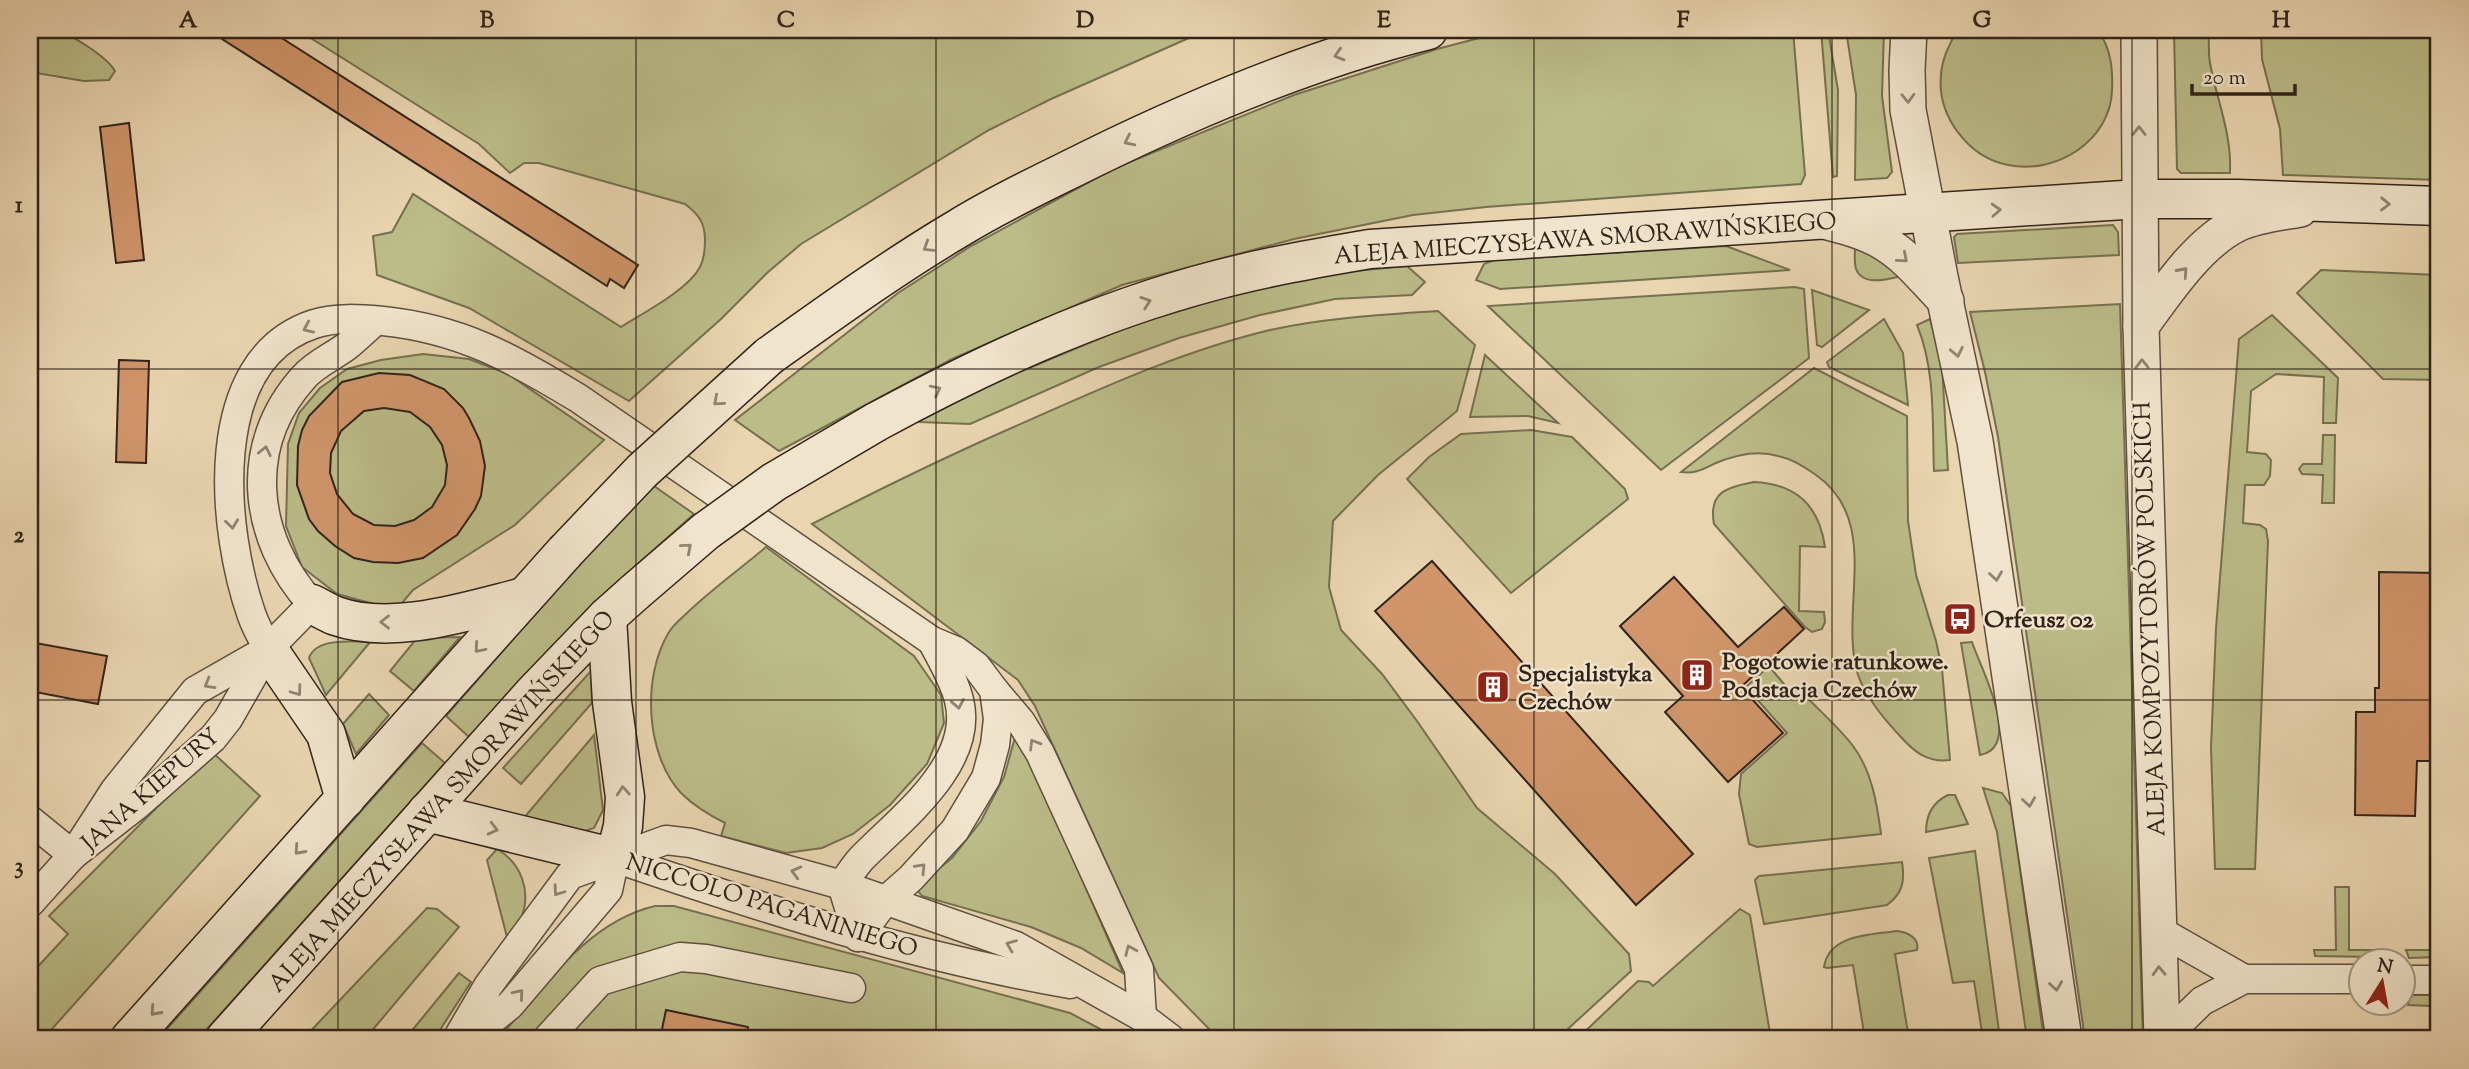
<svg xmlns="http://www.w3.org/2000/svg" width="2469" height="1069" font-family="'Sorts Mill Goudy',serif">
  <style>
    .green { fill: #bbbc88; stroke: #767051; stroke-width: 2 }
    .building { fill: #d1966b; stroke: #30231a; stroke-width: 2; fill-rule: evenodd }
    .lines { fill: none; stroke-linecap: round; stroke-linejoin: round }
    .minor-casing { stroke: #5e5040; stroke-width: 31 }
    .tertiary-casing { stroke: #5e5040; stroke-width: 38 }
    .secondary-casing { stroke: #30231a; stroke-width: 41 }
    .minor { stroke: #f1e4cc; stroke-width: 28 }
    .tertiary { stroke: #f1e4cc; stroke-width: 35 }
    .secondary { stroke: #f1e4cc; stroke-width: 38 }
    .secondary-bridge-casing { stroke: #30231a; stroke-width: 41; stroke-linecap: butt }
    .secondary-bridge { stroke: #f1e4cc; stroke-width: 38 }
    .oneway { stroke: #908473 }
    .grid { fill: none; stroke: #30231a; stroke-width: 2; stroke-opacity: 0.55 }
    .labels { text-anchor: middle; stroke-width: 5; stroke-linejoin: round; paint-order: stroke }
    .street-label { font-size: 24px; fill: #30231a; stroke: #f1e4cc }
    .poi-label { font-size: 24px; font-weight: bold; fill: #30231a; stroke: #f1e4cc; text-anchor: start }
    .neatline { fill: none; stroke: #30231a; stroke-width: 2.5 }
    .grid-label { font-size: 23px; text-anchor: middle; font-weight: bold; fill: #30231a }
  </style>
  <rect width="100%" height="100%" fill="#e9d5b0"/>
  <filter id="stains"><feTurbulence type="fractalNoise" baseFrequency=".00286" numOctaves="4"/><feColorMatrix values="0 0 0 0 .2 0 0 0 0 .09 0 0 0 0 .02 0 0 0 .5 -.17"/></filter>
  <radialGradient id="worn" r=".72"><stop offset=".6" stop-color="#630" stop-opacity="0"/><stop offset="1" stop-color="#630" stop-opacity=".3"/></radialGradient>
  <!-- green -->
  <g class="green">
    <path d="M30 30C37 30 46 29 53 30 69 32 107 57 115 71L109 80 84 81 30 72Z"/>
    <path d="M298 30H1207L1051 99 989 130 801 244 767 273 721 319 629 401 469 308 377 275 373 236 392 232 413 194 621 327C643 313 688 290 700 267 704 259 705 248 705 240 705 222 698 214 685 204L539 163H524L510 173 479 144Z"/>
    <polygon points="1510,30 1793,30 1805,175 1801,184 1486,207 1413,215 1294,239 1122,285 952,359 779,451 735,420 898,293 971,246 1115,168 1294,95 1437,49"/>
    <polygon points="1821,30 1828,30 1838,90 1837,176 1833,177"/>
    <polygon points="1846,30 1884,30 1882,96 1892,172 1887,178 1855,180 1856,95"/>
    <path d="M1957 30H2098C2111 49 2113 69 2112 91 2110 141 2056 175 2008 165 1968 157 1937 116 1941 75 1942 58 1950 44 1957 30Z"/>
    <path d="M2174 30H2209C2209 41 2208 53 2210 63 2217 101 2232 134 2230 173H2181L2177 169Z"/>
    <polygon points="2261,30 2439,30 2439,180 2283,175 2280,129 2262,59"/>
    <polygon points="2113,225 2118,232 2119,255 1958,263 1954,237 1957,234"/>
    <polygon points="1726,246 1790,270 1500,289 1476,280 1484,264 1494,260"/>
    <path d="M1855 246 1868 252 1902 276C1889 279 1863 287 1856 269 1854 262 1855 253 1855 246Z"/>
    <polygon points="1407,266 1425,282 1412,295 1335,299 1260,315 1179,338 1099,367 970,424 917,422 983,387 1130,326 1252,289 1323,274"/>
    <polygon points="2321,270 2439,275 2439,380 2383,379 2297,293"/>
    <polygon points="1795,287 1804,289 1809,358 1661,470 1488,306"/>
    <polygon points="1812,290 1869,310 1822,347 1817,345"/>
    <polygon points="2120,304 2143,1039 2085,1039 1998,437 1985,372 1970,312"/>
    <path d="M1438 311 1475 345 1457 411 1378 475 1333 521 1329 587 1341 630 1382 674 1417 721 1477 808 1555 874 1629 954 1631 971 1557 1039H1219L1159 978 1035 706 1018 680 812 524C876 491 941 459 1007 430 1093 392 1178 352 1270 330 1325 318 1381 315 1438 311Z"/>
    <polygon points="2272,315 2338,378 2336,423 2323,423 2324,377 2276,374 2251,391 2247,452 2266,454 2271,460 2270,476 2264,485 2245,485 2243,523 2260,525 2266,529 2268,541 2255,869 2215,869 2211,748 2216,628 2239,339"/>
    <polygon points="1884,319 1903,353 1908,405 1829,367 1827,362"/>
    <path d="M1930 319 1942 365 1948 470 1934 471C1932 423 1936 371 1917 325Z"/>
    <polygon points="423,354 469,359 508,374 604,440 515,525 413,590 396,610 337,594 302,567 286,526 288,444 299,413 320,388 347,369 381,360"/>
    <polygon points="1485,355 1558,423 1528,416 1470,417"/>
    <path d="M1814 368 1907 416 1908 521 1916 575 1936 641 1942 669 1950 760C1928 763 1914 752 1900 736 1884 719 1866 698 1858 675 1838 610 1883 522 1816 475 1805 467 1792 459 1778 456 1758 450 1735 455 1716 463 1703 469 1696 474 1681 472Z"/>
    <polygon points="1531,430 1572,437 1625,489 1628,499 1511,593 1407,479 1429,457 1461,434"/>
    <polygon points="2323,435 2335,435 2334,503 2322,503 2323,475 2302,474 2299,469 2303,464 2322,464"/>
    <path d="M1754 482C1796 484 1819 505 1825 547L1800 546 1799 611 1824 612 1825 622 1822 629 1812 632 1804 626 1714 524C1708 492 1727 487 1754 482Z"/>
    <polygon points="654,486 694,514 606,592 469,737 446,716 576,567"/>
    <path d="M766 547 914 656 941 695 944 723 927 764 890 805 853 834 822 848 786 853 721 836 725 823C709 815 694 806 681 793 645 754 642 676 669 632 674 624 682 618 688 612 712 589 740 569 766 547Z"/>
    <polygon points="460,637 414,691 390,671 417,638"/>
    <path d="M371 641 326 695 309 658C316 637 353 642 371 641Z"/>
    <path d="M1972 642C1980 667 2024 747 1980 755L1961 643Z"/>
    <path d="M1769 666 1788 689 1800 690C1817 709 1838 726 1853 746 1872 771 1877 804 1881 834L1757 847 1749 844 1739 794 1741 774 1787 733 1746 687Z"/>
    <polygon points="591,671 592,703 521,784 503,768"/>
    <polygon points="369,694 389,715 356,754 343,724"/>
    <polygon points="1017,730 1123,973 1081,948 1031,927 922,896 918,891 922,882 952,858 981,821 1004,777"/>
    <polygon points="594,735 603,810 594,828 579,833 523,819"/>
    <polygon points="422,743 445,763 198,1039 158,1039"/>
    <polygon points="212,752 260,796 43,1039 30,1039 30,975 68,934 49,916"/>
    <polygon points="1983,788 2002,793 2011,806 2044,1039 2027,1039 1997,832"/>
    <path d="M1948 795H1955L1968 824 1926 832C1926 815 1933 802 1948 795Z"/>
    <path d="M497 849C521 863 532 891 521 919 518 925 512 931 507 937L487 860Z"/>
    <polygon points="1975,851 2000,1039 1983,1039 1974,981 1953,983 1929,858"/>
    <path d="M1902 862C1905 881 1903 893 1887 905L1764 924 1755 880 1759 876Z"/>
    <polygon points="2335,887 2349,887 2349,950 2373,950 2372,957 2315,956 2314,950 2336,950"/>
    <path d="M655 906H674L1070 1013 1119 1039H498C543 989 586 922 655 906Z"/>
    <polygon points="2431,906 2439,906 2439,957 2409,958 2406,950 2431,950"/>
    <polygon points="427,908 437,909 459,927 365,1039 303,1039"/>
    <polygon points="1740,909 1750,915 1771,1039 1577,1039 1638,981 1649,982 1653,986"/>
    <path d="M1897 931C1907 932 1920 938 1917 950L1895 954 1909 1039H1865L1853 965 1827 968 1824 967C1829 934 1871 935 1897 931Z"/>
    <polygon points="459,973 471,982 434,1039 405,1039"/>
    <polygon points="2413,995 2432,995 2439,998 2439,1039 2432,1039 2432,1006 2408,1005 2409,999"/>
  </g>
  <!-- building -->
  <g class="building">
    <polygon points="208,30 269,30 638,265 624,288 610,279 607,286"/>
    <polygon points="129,123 144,260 116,263 100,127"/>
    <polygon points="119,360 149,361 146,463 116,462"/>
    <path d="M379 373 410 375 444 389 463 408 469 418 480 441 485 466 481 496 475 509 457 535 423 558 398 563 373 562 354 558 335 546 318 531 309 519 297 485 298 446 302 430 309 416 342 382ZM384 408 410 412 430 427 442 445 447 465 445 485 432 507 414 520 395 526 374 525 353 514 337 494 330 473 331 453 341 431 364 411Z"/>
    <polygon points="1432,561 1693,854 1636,905 1375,611"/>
    <polygon points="2379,572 2439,573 2439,733 2435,733 2435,761 2417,761 2415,816 2355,815 2356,712 2375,712 2375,688 2379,688"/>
    <polygon points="1674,577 1738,647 1784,607 1804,629 1741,687 1783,733 1728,782 1665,712 1683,696 1620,626"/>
    <polygon points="30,642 107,656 98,704 30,691"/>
    <polygon points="666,1010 748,1027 747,1039 660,1039"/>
  </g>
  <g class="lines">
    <defs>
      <g id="minor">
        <path d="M268 649C262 638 256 627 252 616 222 531 204 360 314 324 336 317 360 319 383 321 461 329 512 358 578 398L932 641 956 651 976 666 994 690 998 719 995 745 986 778 955 830 911 878 885 901 858 937"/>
        <polyline points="994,690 1021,722 1040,753 1139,969 1142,1017"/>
        <polyline points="30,820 73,855"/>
        <path d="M73 855 137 805 213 738 228 719 268 649 312 604C252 538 242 445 304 377 315 364 334 356 347 346 357 338 366 329 375 321"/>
        <path d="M615 858C764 909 915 957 1070 984"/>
        <polyline points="30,903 73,855 115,790 195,691 265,651"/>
        <polyline points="2158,930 2244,979"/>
        <path d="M858 937 842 885C848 876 854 867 861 859 900 819 975 764 959 700 954 680 942 660 932 641"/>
        <polyline points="2402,980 2439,980"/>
        <polyline points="457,1039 488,986 570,875 666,840 691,843 842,885 1016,946 1142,1017 1171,1039"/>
        <polyline points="468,1039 510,1005 608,890 615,858"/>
        <polyline points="547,1039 600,981 680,957 706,959 851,988"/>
        <polyline points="2163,1039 2202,1001 2244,979 2360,979"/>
      </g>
      <g id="tertiary">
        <polyline points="1909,30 1907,70 1908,110 1940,277 1975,441 2064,1039"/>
        <polyline points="2139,30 2141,326 2162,1039"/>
        <path d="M1824 221C1844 226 1868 232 1886 244 1909 258 1927 282 1946 301"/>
        <path d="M2141 326C2166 292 2198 243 2237 224 2256 215 2279 213 2300 209"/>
      </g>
      <g id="secondary">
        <path d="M769 356C831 312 893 267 959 228 1001 202 1047 181 1091 159 1199 106 1311 59 1428 30"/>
        <path d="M876 422C983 364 1095 312 1213 281 1265 267 1317 258 1370 249L2139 199H2238L2439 206"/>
        <path d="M312 604C320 608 328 613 336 616 393 636 468 611 524 597"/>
        <polyline points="268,649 326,734 345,799"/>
        <polyline points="427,812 615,858 623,826 625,797 612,702 607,617"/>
        <polyline points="130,1039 565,552"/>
        <polyline points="225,1039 533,694 607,617 635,592"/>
      </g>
    </defs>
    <!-- minor casing -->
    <use href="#minor" class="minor-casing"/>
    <!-- tertiary casing -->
    <use href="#tertiary" class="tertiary-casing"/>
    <!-- secondary casing -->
    <use href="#secondary" class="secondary-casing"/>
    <!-- minor -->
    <use href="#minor" class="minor"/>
    <!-- tertiary -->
    <use href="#tertiary" class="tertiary"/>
    <!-- secondary -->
    <use href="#secondary" class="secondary"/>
    <defs>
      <g id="secondary-bridge">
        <polyline points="565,552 642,471 769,356"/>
        <polyline points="635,592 706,531 774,482 876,422"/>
      </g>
    </defs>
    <!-- secondary-bridge casing -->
    <use href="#secondary-bridge" class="secondary-bridge-casing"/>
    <!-- secondary-bridge -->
    <use href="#secondary-bridge" class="secondary-bridge"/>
  </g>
  <!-- one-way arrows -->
  <defs><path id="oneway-chevron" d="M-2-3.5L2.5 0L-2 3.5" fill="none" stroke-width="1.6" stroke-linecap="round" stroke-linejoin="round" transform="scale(1.75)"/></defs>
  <g class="oneway">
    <use href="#oneway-chevron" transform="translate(1339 55) rotate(163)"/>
    <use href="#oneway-chevron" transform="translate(1908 98) rotate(88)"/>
    <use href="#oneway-chevron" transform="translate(2139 131) rotate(-90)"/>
    <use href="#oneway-chevron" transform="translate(1129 141) rotate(154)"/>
    <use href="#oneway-chevron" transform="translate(2385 204) rotate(1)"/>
    <use href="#oneway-chevron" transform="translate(1996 210) rotate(-3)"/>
    <use href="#oneway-chevron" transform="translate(928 247) rotate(148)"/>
    <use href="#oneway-chevron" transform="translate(1903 258) rotate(41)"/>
    <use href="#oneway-chevron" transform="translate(2183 272) rotate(-48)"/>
    <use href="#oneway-chevron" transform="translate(1146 302) rotate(-19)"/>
    <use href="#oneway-chevron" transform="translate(308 328) rotate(156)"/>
    <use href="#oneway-chevron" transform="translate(1957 352) rotate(78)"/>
    <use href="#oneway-chevron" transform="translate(2142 364) rotate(-91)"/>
    <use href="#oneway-chevron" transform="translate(936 390) rotate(-27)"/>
    <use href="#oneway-chevron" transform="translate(718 401) rotate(139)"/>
    <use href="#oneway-chevron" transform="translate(265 451) rotate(-78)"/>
    <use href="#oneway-chevron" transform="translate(232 524) rotate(83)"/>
    <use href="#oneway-chevron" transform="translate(687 548) rotate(-41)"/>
    <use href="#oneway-chevron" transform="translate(1996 576) rotate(82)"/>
    <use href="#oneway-chevron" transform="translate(385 622) rotate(-180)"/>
    <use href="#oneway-chevron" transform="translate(479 648) rotate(131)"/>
    <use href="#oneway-chevron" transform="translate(209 684) rotate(150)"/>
    <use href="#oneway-chevron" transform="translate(297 691) rotate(54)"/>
    <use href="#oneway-chevron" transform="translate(958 704) rotate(80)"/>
    <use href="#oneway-chevron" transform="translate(1034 744) rotate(-121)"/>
    <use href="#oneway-chevron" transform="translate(623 791) rotate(-94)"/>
    <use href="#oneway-chevron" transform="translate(2029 802) rotate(82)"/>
    <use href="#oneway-chevron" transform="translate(493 829) rotate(14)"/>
    <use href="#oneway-chevron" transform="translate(299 850) rotate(132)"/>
    <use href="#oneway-chevron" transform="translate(921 868) rotate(-46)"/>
    <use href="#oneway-chevron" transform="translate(796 872) rotate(-165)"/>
    <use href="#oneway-chevron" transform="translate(558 891) rotate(126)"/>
    <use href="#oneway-chevron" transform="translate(1011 945) rotate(-158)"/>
    <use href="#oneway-chevron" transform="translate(1130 950) rotate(-114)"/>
    <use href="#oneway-chevron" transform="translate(2159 971) rotate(-92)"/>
    <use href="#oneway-chevron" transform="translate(2056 986) rotate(82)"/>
    <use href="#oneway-chevron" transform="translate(519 994) rotate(-50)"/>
    <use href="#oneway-chevron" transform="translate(155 1011) rotate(132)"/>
  </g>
  <!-- grid -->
  <path class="grid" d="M338 30V1039M636 30V1039M936 30V1039M1234 30V1039M1534 30V1039M1832 30V1039M2132 30V1039M30 369H2439M30 700H2439"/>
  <!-- icons -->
  <defs>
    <symbol id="bus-square" viewBox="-11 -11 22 22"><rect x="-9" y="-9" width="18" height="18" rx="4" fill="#8f2418" stroke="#f1e4cc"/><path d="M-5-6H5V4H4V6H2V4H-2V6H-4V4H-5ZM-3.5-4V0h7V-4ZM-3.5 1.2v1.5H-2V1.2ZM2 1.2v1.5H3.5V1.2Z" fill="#fff"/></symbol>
    <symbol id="building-square" viewBox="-11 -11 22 22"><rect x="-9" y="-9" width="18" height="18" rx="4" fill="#8f2418" stroke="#f1e4cc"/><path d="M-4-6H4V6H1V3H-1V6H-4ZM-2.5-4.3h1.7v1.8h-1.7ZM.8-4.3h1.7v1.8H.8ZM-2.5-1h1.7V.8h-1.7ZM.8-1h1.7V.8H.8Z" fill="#fff"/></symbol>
  </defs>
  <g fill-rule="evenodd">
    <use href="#bus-square" x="1941" y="600" width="38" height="38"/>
    <use href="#building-square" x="1678" y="656" width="38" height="38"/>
    <use href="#building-square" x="1474" y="668" width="38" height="38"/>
  </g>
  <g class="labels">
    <!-- street labels -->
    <g class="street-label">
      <text transform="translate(1585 238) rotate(-4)" y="8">ALEJA MIECZYSŁAWA SMORAWIŃSKIEGO</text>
      <text transform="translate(2149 619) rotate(-92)" y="8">ALEJA KOMPOZYTORÓW POLSKICH</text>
      <text transform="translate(150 789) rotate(-41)" y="8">JANA KIEPURY</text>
      <text transform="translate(441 801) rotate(-48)" y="8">ALEJA MIECZYSŁAWA SMORAWIŃSKIEGO</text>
      <text transform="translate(772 905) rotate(17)" y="8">NICCOLO PAGANINIEGO</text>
    </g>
    <!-- poi labels -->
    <g class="poi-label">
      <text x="1984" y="627">Orfeusz 02</text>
      <text x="1722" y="669">Pogotowie ratunkowe.<tspan x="1722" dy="28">Podstacja Czechów</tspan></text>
      <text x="1518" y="681">Specjalistyka<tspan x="1518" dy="28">Czechów</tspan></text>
    </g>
  </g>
  <!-- margin -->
  <rect width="2469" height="1069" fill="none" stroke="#e9d5b0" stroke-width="77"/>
  <!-- north arrow -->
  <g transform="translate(2382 982) rotate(11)"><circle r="33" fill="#f1e4cc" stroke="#a49785" stroke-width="2"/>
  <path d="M0-5L12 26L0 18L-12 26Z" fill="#8f2418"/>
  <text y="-10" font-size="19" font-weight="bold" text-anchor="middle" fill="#30231a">N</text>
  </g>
  <!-- scale -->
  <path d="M2192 84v10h103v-10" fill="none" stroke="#30231a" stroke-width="3.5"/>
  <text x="2203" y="84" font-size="21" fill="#30231a" stroke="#f1e4cc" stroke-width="5" paint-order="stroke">20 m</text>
  <rect x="38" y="38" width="2392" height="992" class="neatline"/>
  <g class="grid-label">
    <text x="188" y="27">A</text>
    <text x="487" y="27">B</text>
    <text x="786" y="27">C</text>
    <text x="1085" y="27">D</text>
    <text x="1384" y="27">E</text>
    <text x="1683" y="27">F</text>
    <text x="1982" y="27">G</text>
    <text x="2281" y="27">H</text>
    <text x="19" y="212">1</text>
    <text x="19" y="542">2</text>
    <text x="19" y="873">3</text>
  </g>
  <rect width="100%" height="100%" filter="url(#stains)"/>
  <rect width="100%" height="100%" fill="url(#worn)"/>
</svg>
